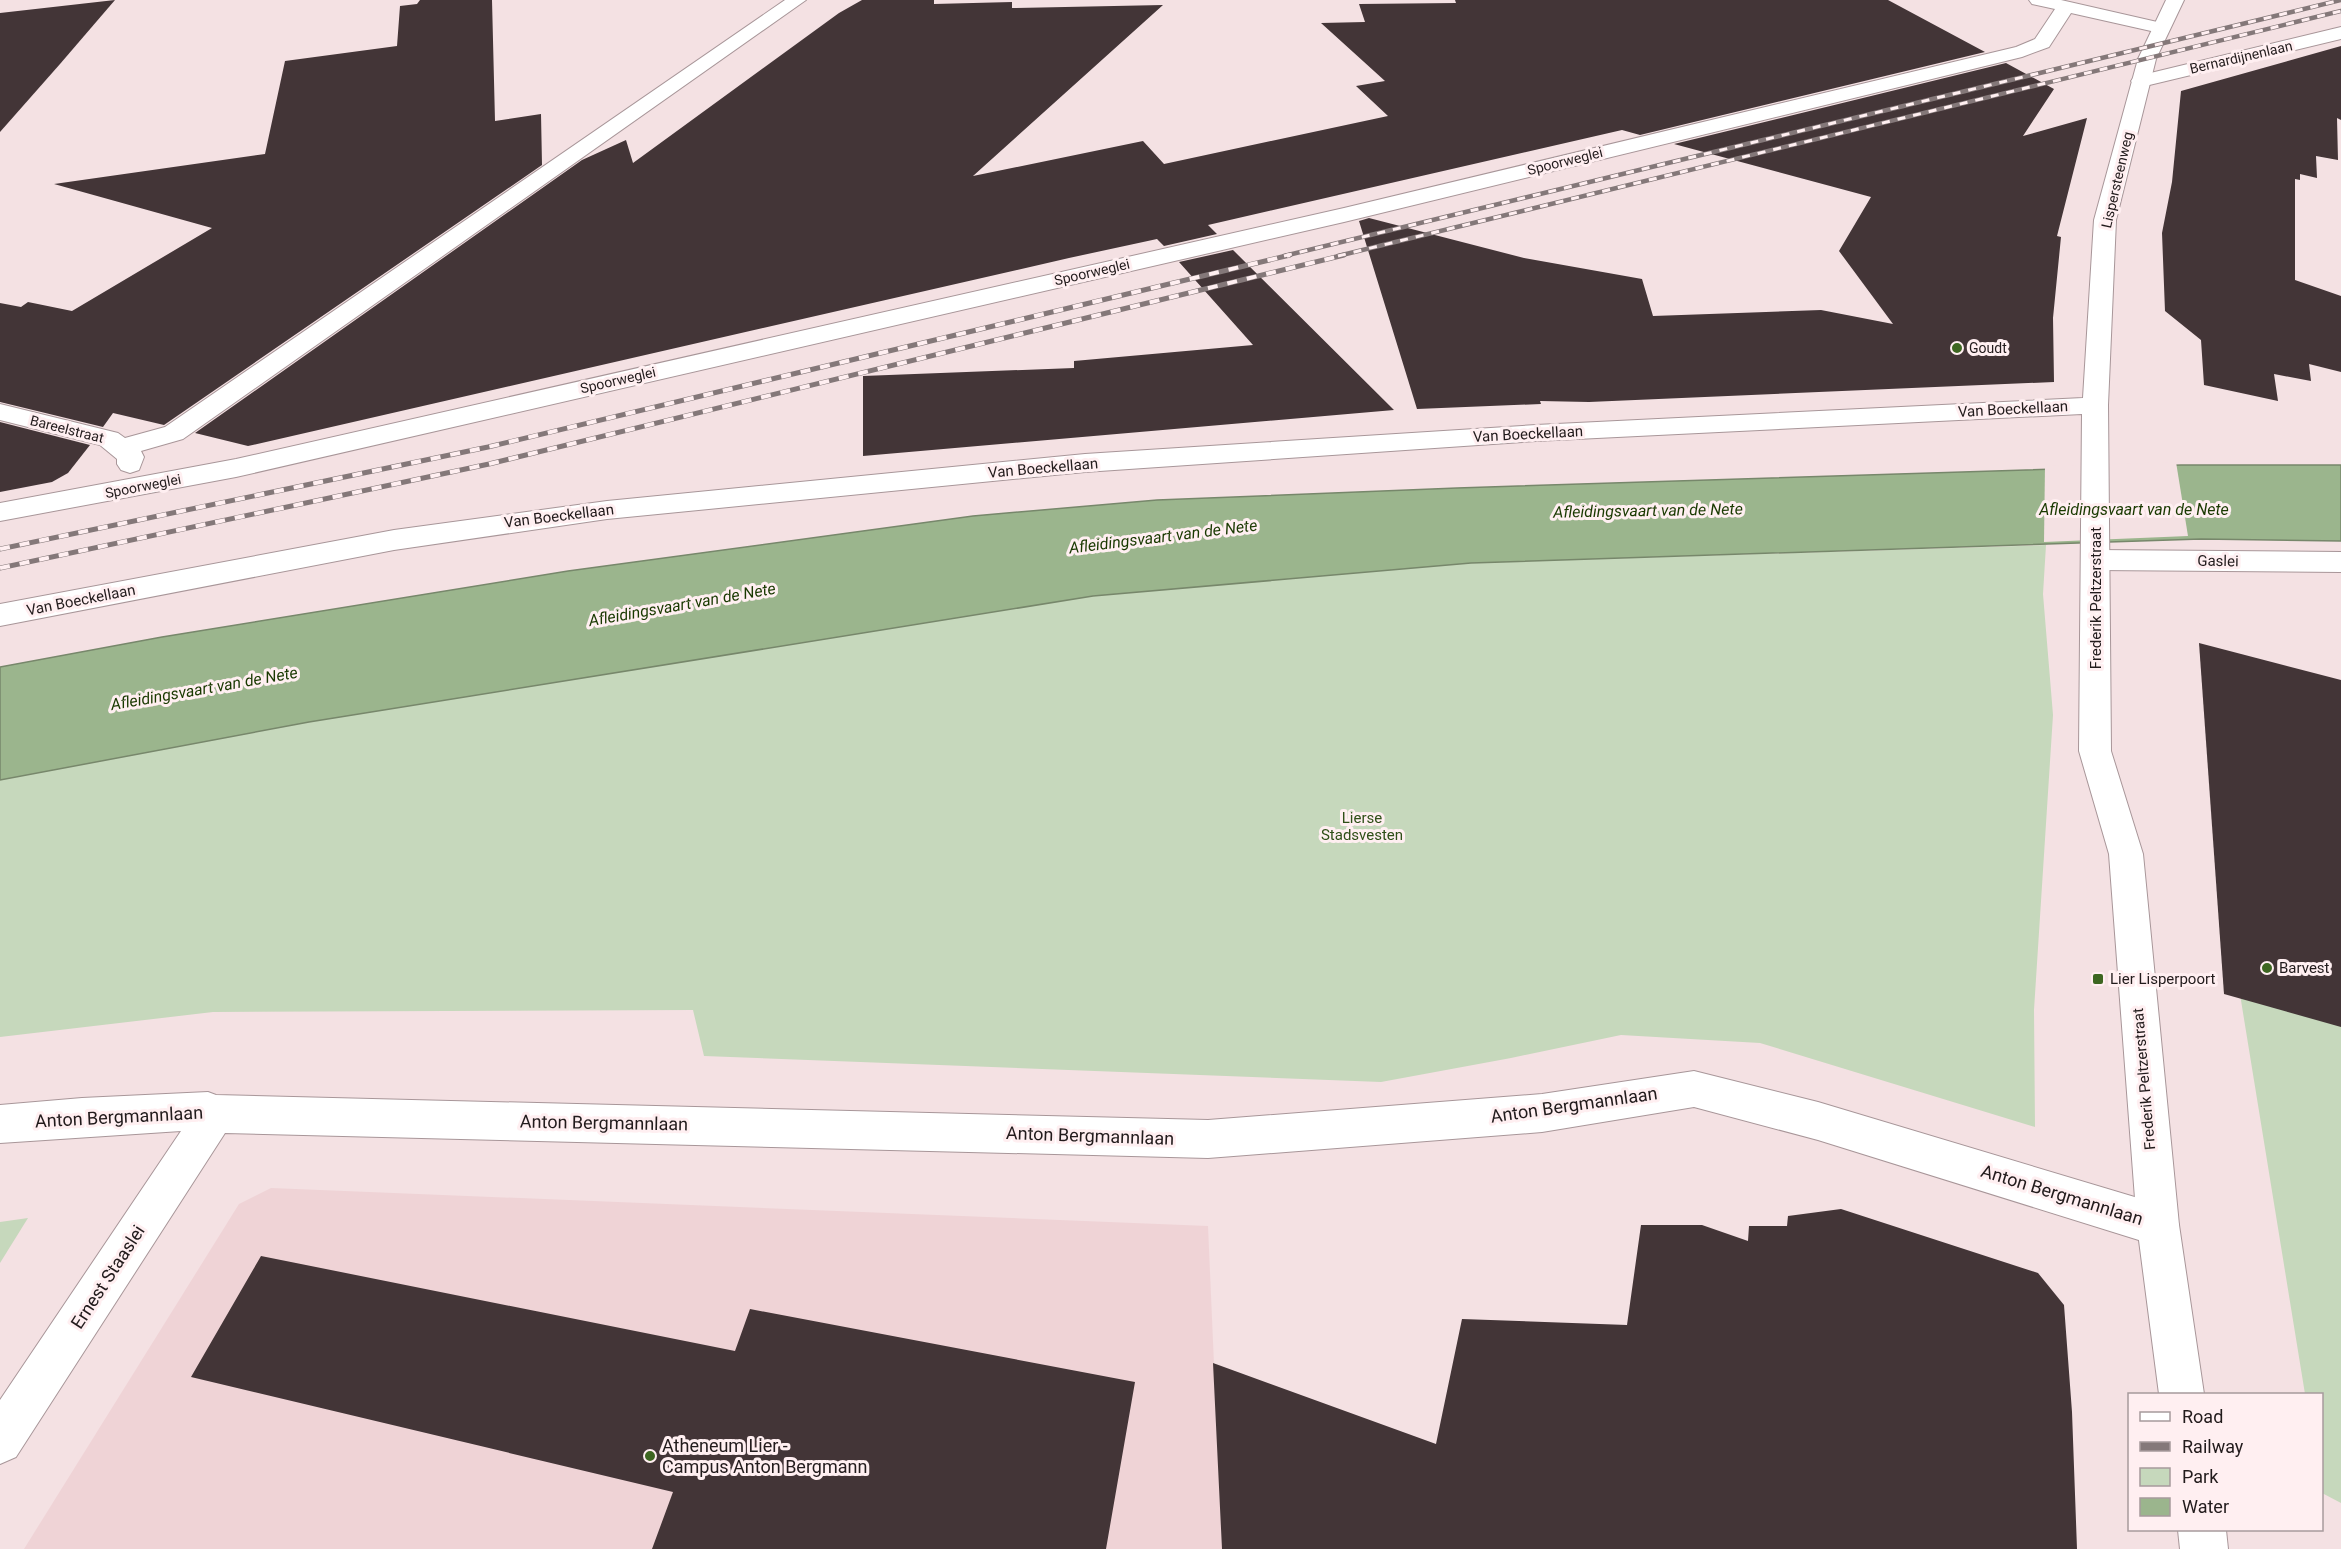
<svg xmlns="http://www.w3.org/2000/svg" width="2341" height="1549" font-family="Roboto,sans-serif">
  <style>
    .built { fill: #efd3d6 }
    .green { fill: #c6d8bc }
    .water { fill: #9bb58d; stroke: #77876b; stroke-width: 1.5 }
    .pier { fill: #f4e1e3 }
    .building { fill: #433537 }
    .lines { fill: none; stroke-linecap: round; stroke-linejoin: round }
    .minor-casing { stroke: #a89699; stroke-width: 2 }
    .tertiary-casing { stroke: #a89699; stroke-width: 2 }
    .minor { fill: #fff; fill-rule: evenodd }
    .tertiary { fill: #fff; fill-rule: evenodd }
    .rail-far1-casing { stroke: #847879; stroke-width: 4.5 }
    .rail-casing { stroke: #847879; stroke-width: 5 }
    .rail-far1 { stroke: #ffeff1; stroke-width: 3; stroke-dasharray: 8; stroke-linecap: butt }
    .rail { stroke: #ffeff1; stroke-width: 4; stroke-dasharray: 10; stroke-linecap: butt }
    .poi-dot { fill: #3d6621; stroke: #ffeff1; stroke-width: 2 }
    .labels { text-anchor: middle; stroke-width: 6; stroke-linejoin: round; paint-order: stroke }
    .far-street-label { font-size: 14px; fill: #221b1c; stroke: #ffeff1 }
    .far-poi-label { font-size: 14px; fill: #221b1c; stroke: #ffeff1; text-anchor: start }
    .street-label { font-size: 15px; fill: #221b1c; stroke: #ffeff1 }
    .park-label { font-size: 15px; fill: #2e4f17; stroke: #ffeff1 }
    .poi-label { font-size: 15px; fill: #221b1c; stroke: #ffeff1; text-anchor: start }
    .water-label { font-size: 16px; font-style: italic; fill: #193900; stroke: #ffeff1 }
    .near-street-label { font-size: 18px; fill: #221b1c; stroke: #ffeff1 }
    .near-poi-label { font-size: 18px; fill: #221b1c; stroke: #ffeff1; text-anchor: start }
  </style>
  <rect width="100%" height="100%" fill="#f4e1e3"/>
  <!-- built -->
  <polygon class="built" points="271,1188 1208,1226 1222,1549 24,1549 239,1204"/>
  <!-- green -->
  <g class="green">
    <polygon points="2046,545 2043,594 2053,715 2034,1010 2035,1127 1760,1043 1621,1035 1511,1058 1381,1082 704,1056 693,1010 213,1012 0,1037 0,780 309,722 1093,596 1471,563"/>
    <polygon points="2238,982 2341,1024 2341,1503 2322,1493 2322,1394 2305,1394"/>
    <polygon points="28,1218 0,1263 0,1222"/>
  </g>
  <!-- water -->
  <polygon class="water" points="2181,465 2341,465 2341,541 2201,539 1471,563 1093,596 309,722 0,780 0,667 162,637 568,571 973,516 1157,500 1457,488"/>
  <!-- pier -->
  <polygon class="pier" points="2176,462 2188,536 2044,542 2045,466"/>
  <!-- building -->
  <g class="building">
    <polygon points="115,0 60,64 0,132 0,13"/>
    <polygon points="420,0 492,0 495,121 541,114 542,165 164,425 113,413 103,427 0,402 0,303 21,307 28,302 72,311 212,228 54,184 265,154 285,61 397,46 400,6 417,4"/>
    <polygon points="862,0 934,0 934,4 1012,2 1012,8 1163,5 973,176 1143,141 1164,164 1388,116 1356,86 1385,81 1321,23 1365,22 1359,4 1456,3 1455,0 1888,0 1985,52 1640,135 1622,130 1208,225 1217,234 1164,246 1157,239 1069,258 248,446 195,433 582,160 626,140 633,163 839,13"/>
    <polygon points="2341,46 2341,120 2337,118 2338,160 2316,156 2317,178 2300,174 2300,180 2295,179 2295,280 2341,296 2341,372 2309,364 2311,381 2274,374 2278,401 2204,385 2201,340 2165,311 2162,233 2172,182 2181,91"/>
    <polygon points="2006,63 2054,89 2023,136 2087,118 2057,236 2061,237 2053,318 2054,382 1589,402 1540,401 1541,404 1417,409 1359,221 1369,218 1524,258 1642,279 1653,316 1821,310 1893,324 1839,251 1871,197 1674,144"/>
    <polygon points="1233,250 1394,410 863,456 863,376 1074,368 1074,361 1253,345 1179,262"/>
    <polygon points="0,422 90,445 68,473 52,482 0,492"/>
    <polygon points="2199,643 2341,680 2341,1027 2224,994"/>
    <polygon points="1841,1209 2038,1273 2064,1305 2072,1412 2077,1549 1222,1549 1213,1363 1436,1444 1462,1319 1627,1325 1641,1225 1702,1225 1748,1241 1749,1226 1787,1226 1788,1216"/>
    <polygon points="261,1256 735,1351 750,1309 1135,1382 1106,1549 652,1549 673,1492 191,1377"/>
  </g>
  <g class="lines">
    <defs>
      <g id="minor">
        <polygon points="785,0 806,0 183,439 141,451 144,457 139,470 130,473 121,470 117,464 117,459 100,445 0,420 0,404 118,433 125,438 165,427"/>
        <polygon points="2029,0 2061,0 2166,24 2169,28 2166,32 2160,33 2071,13 2049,47 2022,57 1344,222 236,477 0,521 0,503 236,459 1344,208 2016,47 2035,39 2055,9 2032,4"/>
        <polygon points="2341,27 2341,39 2141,87 2134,85 2131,81 2134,77"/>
        <polygon points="2096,550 2341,552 2341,572 2096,570 2086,567 2082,560 2086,553"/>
        <polygon points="1694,1071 1818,1102 2158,1204 2173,1210 2179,1225 2173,1240 2158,1246 1818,1140 1694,1107 1542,1132 1208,1158 225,1133 16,1457 0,1464 0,1400 181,1131 0,1143 0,1105 82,1098 208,1092 216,1095 1208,1120 1542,1094"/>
      </g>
      <g id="tertiary">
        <polygon points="2166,0 2184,0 2156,59 2116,220 2108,405 2111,751 2143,854 2179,1225 2204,1394 2159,1394 2137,1225 2109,854 2079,751 2082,414 1536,441 1085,472 607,519 394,550 0,626 0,604 394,530 607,501 1085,454 1536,425 2083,398 2094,220 2138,59"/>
        <polygon points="2178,1530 2226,1530 2228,1549 2180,1549"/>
      </g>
    </defs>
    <!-- minor casing -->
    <use href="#minor" class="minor-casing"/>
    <!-- tertiary casing -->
    <use href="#tertiary" class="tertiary-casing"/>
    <!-- minor -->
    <use href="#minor" class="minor"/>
    <!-- tertiary -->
    <use href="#tertiary" class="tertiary"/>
    <defs>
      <g id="rail-far1">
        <polyline points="1284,256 2341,0"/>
        <polyline points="1338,256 2341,11"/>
      </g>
      <g id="rail">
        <polyline points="0,549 488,447 1290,255"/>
        <polyline points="0,568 489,464 1344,255"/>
      </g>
    </defs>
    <!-- rail-far1 casing -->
    <use href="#rail-far1" class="rail-far1-casing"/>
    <!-- rail casing -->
    <use href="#rail" class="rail-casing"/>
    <!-- rail-far1 -->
    <use href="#rail-far1" class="rail-far1"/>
    <!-- rail -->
    <use href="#rail" class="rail"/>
  </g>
  <!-- markers -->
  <g class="poi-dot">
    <circle cx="1957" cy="348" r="6"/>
    <circle cx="2267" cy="968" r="6"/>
    <rect x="2092" y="973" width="12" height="12" rx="3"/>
    <circle cx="650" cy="1456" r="6"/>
  </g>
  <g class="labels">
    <!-- far-street labels -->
    <g class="far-street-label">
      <text transform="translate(2241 57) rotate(-13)" y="5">Bernardijnenlaan</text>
      <text transform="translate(1565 161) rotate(-14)" y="5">Spoorweglei</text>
      <text transform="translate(2117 180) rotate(-77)" y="5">Lispersteenweg</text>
      <text transform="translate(1092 272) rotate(-13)" y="5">Spoorweglei</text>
      <text transform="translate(618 380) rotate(-13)" y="5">Spoorweglei</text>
      <text transform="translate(67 429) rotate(14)" y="5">Bareelstraat</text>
      <text transform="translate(143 486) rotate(-11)" y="5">Spoorweglei</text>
    </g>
    <!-- far-poi labels -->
    <g class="far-poi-label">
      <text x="1969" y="353">Goudt</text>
    </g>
    <!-- street labels -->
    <g class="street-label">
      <text transform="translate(2013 409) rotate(-3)" y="5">Van Boeckellaan</text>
      <text transform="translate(1528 434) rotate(-3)" y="5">Van Boeckellaan</text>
      <text transform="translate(1043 468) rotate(-5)" y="5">Van Boeckellaan</text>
      <text transform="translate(559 516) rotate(-7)" y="5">Van Boeckellaan</text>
      <text transform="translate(2218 561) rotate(1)" y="5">Gaslei</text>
      <text transform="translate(2096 598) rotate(-90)" y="5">Frederik Peltzerstraat</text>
      <text transform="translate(81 600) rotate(-11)" y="5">Van Boeckellaan</text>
      <text transform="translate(2144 1079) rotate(-95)" y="5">Frederik Peltzerstraat</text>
    </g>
    <!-- park labels -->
    <g class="park-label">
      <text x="1362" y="823">Lierse<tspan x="1362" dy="17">Stadsvesten</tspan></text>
    </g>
    <!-- poi labels -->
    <g class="poi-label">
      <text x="2279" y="973">Barvest</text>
      <text x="2110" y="984">Lier Lisperpoort</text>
    </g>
    <!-- water labels -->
    <g class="water-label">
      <text x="2134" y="515">Afleidingsvaart van de Nete</text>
      <text transform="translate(1648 510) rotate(-1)" y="6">Afleidingsvaart van de Nete</text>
      <text transform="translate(1163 536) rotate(-7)" y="6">Afleidingsvaart van de Nete</text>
      <text transform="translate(682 604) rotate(-10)" y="6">Afleidingsvaart van de Nete</text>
      <text transform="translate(204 688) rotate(-10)" y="6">Afleidingsvaart van de Nete</text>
    </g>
    <!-- near-street labels -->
    <g class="near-street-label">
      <text transform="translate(1574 1105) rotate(-8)" y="6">Anton Bergmannlaan</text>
      <text transform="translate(119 1117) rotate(-3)" y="6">Anton Bergmannlaan</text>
      <text transform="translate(604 1123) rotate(1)" y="6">Anton Bergmannlaan</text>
      <text transform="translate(1090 1136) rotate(2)" y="6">Anton Bergmannlaan</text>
      <text transform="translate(2062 1195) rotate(17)" y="6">Anton Bergmannlaan</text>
      <text transform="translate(108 1277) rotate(-57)" y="6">Ernest Staaslei</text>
    </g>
    <!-- near-poi labels -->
    <g class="near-poi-label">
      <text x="662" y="1452">Atheneum Lier -<tspan x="662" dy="21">Campus Anton Bergmann</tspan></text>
    </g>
  </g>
  <!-- legend -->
  <rect x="2128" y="1393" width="195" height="138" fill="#ffeff1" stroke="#a79a9c" stroke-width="1.5"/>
  <rect x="2140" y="1412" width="30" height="9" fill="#ffffff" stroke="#a79a9c" stroke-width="1.5"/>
  <text x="2182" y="1423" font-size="18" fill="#221b1c">Road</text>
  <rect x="2140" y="1442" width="30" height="9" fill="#847879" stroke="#a79a9c" stroke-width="1.5"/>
  <text x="2182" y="1453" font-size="18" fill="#221b1c">Railway</text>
  <rect x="2140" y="1468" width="30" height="18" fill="#c6d8bc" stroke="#a79a9c" stroke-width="1.5"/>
  <text x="2182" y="1483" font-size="18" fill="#221b1c">Park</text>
  <rect x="2140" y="1498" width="30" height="18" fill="#9bb58d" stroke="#a79a9c" stroke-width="1.5"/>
  <text x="2182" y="1513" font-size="18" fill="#221b1c">Water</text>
</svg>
